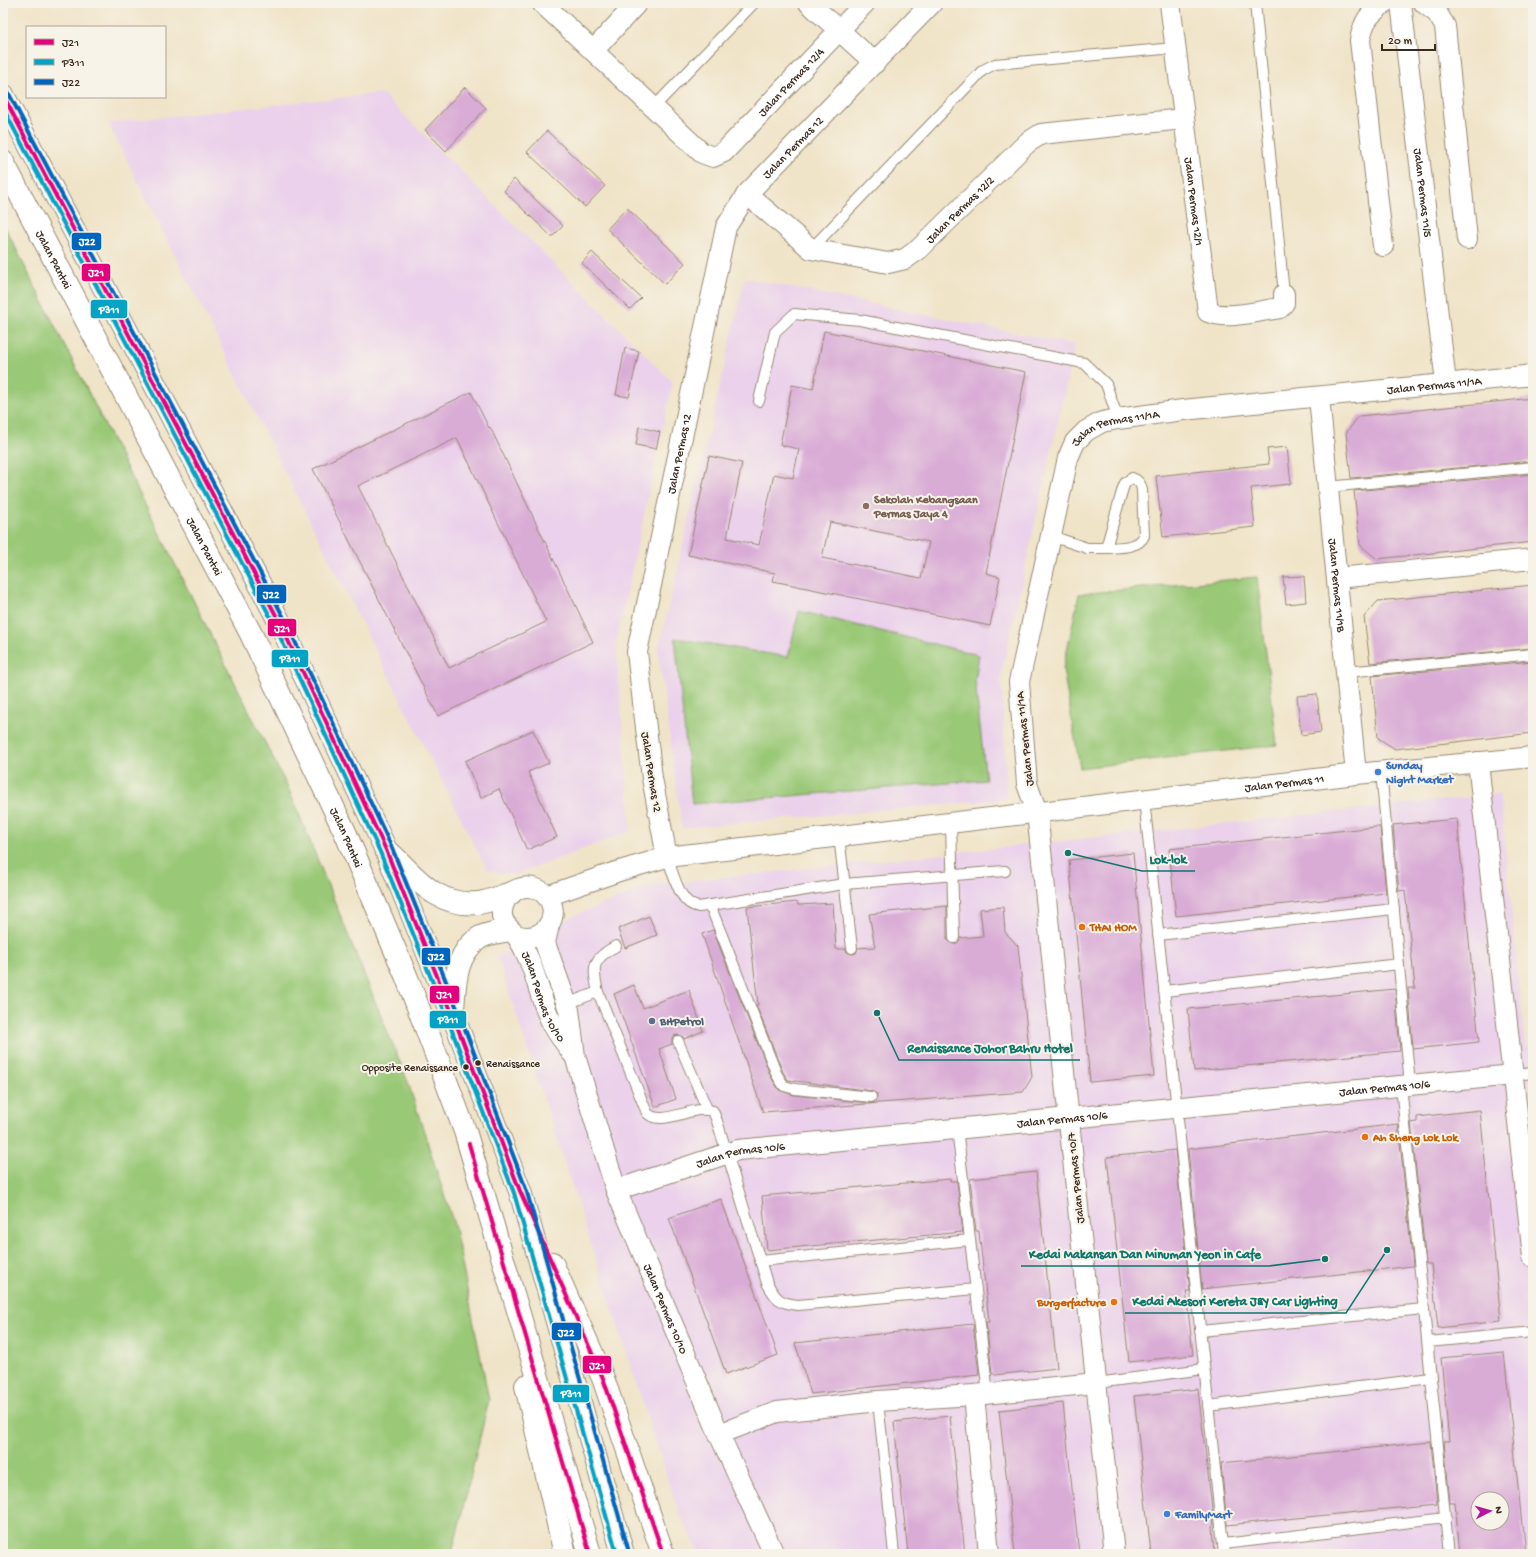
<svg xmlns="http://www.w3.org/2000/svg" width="1536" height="1557" font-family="'Gochi Hand',sans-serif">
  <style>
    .built { fill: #ebd1eb; fill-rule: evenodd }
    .green { fill: #99c876; stroke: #6a794a }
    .building { fill: #d9acd6; fill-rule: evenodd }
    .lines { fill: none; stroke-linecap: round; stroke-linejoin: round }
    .lane-casing { stroke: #968773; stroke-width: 12 }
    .street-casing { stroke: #968773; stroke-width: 22 }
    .highway-casing { stroke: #968773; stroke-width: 24 }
    .lane { stroke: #fff; stroke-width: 10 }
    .street { stroke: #fff; stroke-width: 20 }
    .highway { stroke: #fff; stroke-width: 22 }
    .bus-1-casing { stroke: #f7f3e8; stroke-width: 7 }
    .bus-2-casing { stroke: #f7f3e8; stroke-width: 7 }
    .bus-3-casing { stroke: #f7f3e8; stroke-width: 7 }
    .bus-1 { stroke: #e5007d; stroke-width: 4 }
    .bus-2 { stroke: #03a3c5; stroke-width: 4 }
    .bus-3 { stroke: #0065bd; stroke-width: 4 }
    .education-dot { fill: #8d6e63; stroke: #f7f3e8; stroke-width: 1.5 }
    .shop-dot { fill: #3f7fe0; stroke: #f7f3e8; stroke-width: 1.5 }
    .food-dot { fill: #e8710a; stroke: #f7f3e8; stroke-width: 1.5 }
    .service-dot { fill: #5c6f8a; stroke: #f7f3e8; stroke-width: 1.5 }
    .bus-dot { fill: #3b2a1e; stroke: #f7f3e8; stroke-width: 1.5 }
    .labels { text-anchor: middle; stroke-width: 4; stroke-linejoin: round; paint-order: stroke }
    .bus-label { font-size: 11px; fill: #3b2a1e; stroke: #f7f3e8; text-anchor: start }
    .street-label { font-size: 12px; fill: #3b2a1e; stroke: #f7f3e8 }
    .education-label { font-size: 12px; font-weight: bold; fill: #785e54; stroke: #f7f3e8; text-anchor: start }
    .shop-label { font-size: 12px; font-weight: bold; fill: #366cbe; stroke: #f7f3e8; text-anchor: start }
    .food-label { font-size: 12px; font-weight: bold; fill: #c56008; stroke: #f7f3e8; text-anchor: start }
    .service-label { font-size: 12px; font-weight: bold; fill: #4e5e75; stroke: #f7f3e8; text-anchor: start }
    .leader { fill: none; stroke: #0f766e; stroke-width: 1.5 }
    .callout-dot { fill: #0f766e; stroke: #f7f3e8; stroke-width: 1.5 }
    .callout-label { font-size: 13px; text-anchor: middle; font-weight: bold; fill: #0f766e; stroke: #f7f3e8; stroke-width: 4; stroke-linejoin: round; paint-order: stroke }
    .line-badge { stroke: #f7f3e8; stroke-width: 1.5 }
    .badge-label { font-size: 11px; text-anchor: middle; font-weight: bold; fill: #fff }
  </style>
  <rect width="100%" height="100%" fill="#f7f3e8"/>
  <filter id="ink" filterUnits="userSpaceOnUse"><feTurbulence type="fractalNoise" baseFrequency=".025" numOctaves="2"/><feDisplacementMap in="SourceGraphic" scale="8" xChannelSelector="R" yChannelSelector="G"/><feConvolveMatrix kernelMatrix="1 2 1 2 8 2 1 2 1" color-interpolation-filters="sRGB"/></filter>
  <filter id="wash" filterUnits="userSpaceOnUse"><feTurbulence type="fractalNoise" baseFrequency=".012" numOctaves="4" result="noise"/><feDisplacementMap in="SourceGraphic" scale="16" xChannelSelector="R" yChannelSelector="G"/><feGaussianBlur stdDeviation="0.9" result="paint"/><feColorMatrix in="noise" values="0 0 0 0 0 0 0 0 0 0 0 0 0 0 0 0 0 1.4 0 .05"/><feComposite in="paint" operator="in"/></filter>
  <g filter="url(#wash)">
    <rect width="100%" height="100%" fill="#f0e4c8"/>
    <!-- built -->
    <g class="built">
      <polygon points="382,93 673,382 616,643 631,831 515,875 487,870 108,123"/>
      <polygon points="745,278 1075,345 1001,676 1007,799 682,828 658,651"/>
      <path d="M1500 794 1525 1046H1533V1554H700L678 1511 497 956 576 915 652 885ZM1478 1499H1502V1523H1478Z"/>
    </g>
    <!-- green -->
    <g class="green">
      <polygon points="3,223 290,792 408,1082 455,1228 489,1400 452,1554 3,1554"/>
      <polygon points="1257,577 1277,745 1080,768 1063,669 1079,594"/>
      <polygon points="799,611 979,655 975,681 986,780 692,804 675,638 788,657"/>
    </g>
    <g id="blocks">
      <!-- building -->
      <g class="building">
        <polygon points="465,87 486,108 446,151 425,130"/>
        <polygon points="547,131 605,186 585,207 527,152"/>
        <polygon points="514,179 563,226 552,237 504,191"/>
        <polygon points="627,208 685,263 665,284 607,229"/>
        <polygon points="592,252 641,298 630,309 582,263"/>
        <path d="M824 331 1026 372 986 573 1000 577 990 626 773 581 775 573 688 555 709 456 742 463 727 538 759 545 774 474 793 478 799 449 780 445 792 385 813 389ZM830 522 929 542 921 578 822 558Z"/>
        <polygon points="625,348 639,351 629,397 616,395"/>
        <path d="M471 392 489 428 490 427 593 642 438 716 313 469ZM457 438 546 622 449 668 358 486Z"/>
        <polygon points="1533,398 1533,461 1351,478 1346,433 1359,416"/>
        <polygon points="639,427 660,432 656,449 636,445"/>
        <polygon points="1287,447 1291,484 1251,488 1255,527 1163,537 1156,476 1269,464 1267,449"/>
        <polygon points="1533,474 1533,542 1377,559 1360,545 1354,491"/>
        <polygon points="1304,576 1306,602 1286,604 1283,577"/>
        <polygon points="1533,585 1533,648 1370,663 1364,617 1378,601"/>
        <polygon points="1533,661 1533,733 1395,749 1378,738 1372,676"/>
        <polygon points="1317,694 1321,732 1301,735 1297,696"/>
        <polygon points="533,730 549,763 528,772 557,837 527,850 499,789 481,798 465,761"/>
        <polygon points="1457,819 1479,1042 1413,1049 1408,988 1415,988 1405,890 1399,891 1393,825"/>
        <polygon points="1376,827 1380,827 1386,893 1176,916 1169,849"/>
        <polygon points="1133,853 1154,1076 1090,1082 1069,860"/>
        <polygon points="797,902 798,905 833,903 836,949 846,949 847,952 852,954 856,953 858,948 875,947 869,914 947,906 947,939 951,943 955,944 959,941 960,938 983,936 980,909 1003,907 1005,932 1018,946 1032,1077 1023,1092 763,1112 702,934 713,930 771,1077 779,1090 794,1095 870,1103 874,1103 877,1098 877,1094 872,1091 788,1080 783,1072 756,1005 758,1005 747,907"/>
        <polygon points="649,916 657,935 625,948 618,929"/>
        <polygon points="634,985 643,1008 689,990 703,1031 684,1039 682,1036 675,1035 672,1040 672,1044 659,1049 676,1099 655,1107 614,994"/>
        <polygon points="1395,989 1400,1051 1194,1071 1188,1009"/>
        <polygon points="1480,1110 1501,1321 1438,1328 1431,1264 1426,1264 1411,1123 1417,1122 1417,1117"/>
        <polygon points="1398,1124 1413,1266 1202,1289 1188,1149"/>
        <polygon points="1175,1150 1190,1291 1186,1291 1193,1355 1129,1362 1107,1157"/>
        <polygon points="1036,1172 1057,1368 995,1375 992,1373 986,1322 989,1322 979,1231 976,1231 970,1179"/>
        <polygon points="950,1179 950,1181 957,1181 963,1232 767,1250 762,1196"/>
        <polygon points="721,1199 778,1355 726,1374 669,1218"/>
        <polygon points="973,1324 979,1375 811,1394 795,1343"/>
        <path d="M1504 1352 1525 1554H1460L1455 1503H1450L1444 1441H1449L1441 1358ZM1478 1499H1502V1523H1478Z"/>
        <polygon points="1198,1389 1214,1526 1213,1526 1215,1554 1151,1554 1134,1396"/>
        <polygon points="1063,1403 1079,1554 1015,1554 999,1410"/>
        <polygon points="950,1416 965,1554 908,1554 894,1422"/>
        <polygon points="1431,1442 1437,1504 1227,1525 1221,1463"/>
      </g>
    </g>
  </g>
  <g filter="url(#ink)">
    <use href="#blocks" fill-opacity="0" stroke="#968773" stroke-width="1"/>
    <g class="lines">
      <defs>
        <g id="lane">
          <polyline points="1255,3 1284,294"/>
          <polyline points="653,108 754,3"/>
          <polyline points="811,249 983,70 995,64 1175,48"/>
          <polyline points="759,401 775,332 794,314 860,320 1084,363 1106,384 1118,419"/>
          <polyline points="1328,487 1533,467"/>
          <path d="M1051 536 1087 548H1106L1123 488 1125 483 1132 478C1138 480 1141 483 1142 490L1144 536C1138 549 1118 547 1106 548"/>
          <polyline points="1346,672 1533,654"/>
          <polyline points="1381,771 1410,1085"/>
          <polyline points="1144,799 1224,1554"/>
          <polyline points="951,823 954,938"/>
          <polyline points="839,836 852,948"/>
          <path d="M667 857C674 874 679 905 699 907L844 884 1005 871"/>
          <polyline points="710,905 777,1075 784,1086 795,1089 871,1097"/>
          <polyline points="1158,935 1394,909"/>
          <polyline points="1164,991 1399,964"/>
          <path d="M598 992C592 966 592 959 616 946"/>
          <path d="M566 1004 598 992 647 1113C662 1128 693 1104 713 1111L717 1121 767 1283C776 1299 779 1303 798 1305L976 1289"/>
          <polyline points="678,1041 707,1109"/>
          <polyline points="1513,1075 1533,1073"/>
          <polyline points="1401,1086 1449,1554"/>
          <polyline points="957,1128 988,1394"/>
          <polyline points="760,1261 970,1240"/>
          <polyline points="1200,1331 1424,1309"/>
          <polyline points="1428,1342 1533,1332"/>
          <polyline points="1096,1383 1204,1369"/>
          <polyline points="878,1401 894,1554"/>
          <polyline points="1208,1406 1431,1378"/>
          <polyline points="1223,1544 1446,1518"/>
        </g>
        <g id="street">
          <path id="s1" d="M542 3 702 153 713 157 724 152 865 3"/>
          <polyline points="809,3 875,63"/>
          <path id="s2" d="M1170 3 1208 312C1229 320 1258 311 1280 308L1284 303V294"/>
          <path id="s3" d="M1401 3 1446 383"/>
          <polyline points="1424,3 1437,13 1445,26 1467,239"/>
          <polyline points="593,51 637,3"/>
          <path id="s4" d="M747 194 811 249 888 263 905 259 919 249 1027 143 1041 134 1183 119"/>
          <path d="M1383 246 1360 40C1364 20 1368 16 1384 3"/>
          <path id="s5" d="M1319 397 1356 774"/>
          <polyline points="1337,578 1533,559"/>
          <polyline points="1478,762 1533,1257"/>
          <path id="s6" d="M667 857 652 778 637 652 726 227 747 194 932 3"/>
          <path id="s7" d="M547 896 616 872 667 857 1356 774 1533 757"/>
          <path id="s8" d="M549 925 545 943 569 1010 575 1056 616 1190 719 1434 774 1554"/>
          <path id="s9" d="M516 935C546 946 567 909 541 891 534 887 525 886 518 889 507 893 501 905 502 916 504 926 510 929 516 935 519 940 523 946 525 951 537 974 540 1001 552 1023 557 1034 566 1043 572 1053"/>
          <path id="s10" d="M616 1190 738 1150 1513 1075"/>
          <polyline points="974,1395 989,1554"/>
          <polyline points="719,1434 777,1412 878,1401 974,1395 1096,1383"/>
          <path id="s11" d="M1114 1554 1037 812 1027 784 1019 682 1068 458 1075 442 1086 431 1102 422 1118 419 1183 410 1533 375"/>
        </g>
        <g id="highway">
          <polyline points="3,95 279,621 386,850 452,1013 520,1191 623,1554"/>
          <path id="s12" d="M3 162 251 634 345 832 407 978 465 1131 590 1554"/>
          <path d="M392 855C418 880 438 907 478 903 489 902 501 896 511 893"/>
          <path d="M453 1009C455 984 455 954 479 938 486 933 501 932 509 930"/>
          <polyline points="552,1263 603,1378 663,1554"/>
          <polyline points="526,1386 565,1554"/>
        </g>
      </defs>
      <!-- lane casing -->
      <use href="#lane" class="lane-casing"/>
      <!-- street casing -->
      <use href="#street" class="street-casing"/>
      <!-- highway casing -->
      <use href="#highway" class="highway-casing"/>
      <!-- lane -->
      <use href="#lane" class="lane"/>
      <!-- street -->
      <use href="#street" class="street"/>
      <!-- highway -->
      <use href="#highway" class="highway"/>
      <defs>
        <g id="bus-1">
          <polyline points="3,95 279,621 386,850 452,1013 520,1191 603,1378 663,1554"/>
          <polyline points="469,1144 590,1554"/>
        </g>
        <polyline id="bus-2" points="3,108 274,624 380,852 446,1015 514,1193 617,1554"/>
        <polyline id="bus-3" points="8,92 284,618 392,848 458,1011 526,1189 629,1552"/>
      </defs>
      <!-- bus-1 casing -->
      <use href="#bus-1" class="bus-1-casing"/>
      <!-- bus-2 casing -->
      <use href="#bus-2" class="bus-2-casing"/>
      <!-- bus-3 casing -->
      <use href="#bus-3" class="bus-3-casing"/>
      <!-- bus-1 -->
      <use href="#bus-1" class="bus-1"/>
      <!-- bus-2 -->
      <use href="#bus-2" class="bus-2"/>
      <!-- bus-3 -->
      <use href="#bus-3" class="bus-3"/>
    </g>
  </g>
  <!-- markers -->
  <circle class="education-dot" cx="866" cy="506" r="4"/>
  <g class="shop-dot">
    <circle cx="1378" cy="772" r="4"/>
    <circle cx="1167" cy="1514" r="4"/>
  </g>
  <g class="food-dot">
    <circle cx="1082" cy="927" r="4"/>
    <circle cx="1365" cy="1137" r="4"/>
    <circle cx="1114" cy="1302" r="4"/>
  </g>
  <circle class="service-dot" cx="652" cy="1021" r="4"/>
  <g class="bus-dot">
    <circle cx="478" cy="1063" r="3.5"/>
    <circle cx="466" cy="1067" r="3.5"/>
  </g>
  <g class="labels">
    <!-- bus labels -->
    <g class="bus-label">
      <text x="486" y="1067">Renaissance</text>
      <text x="458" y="1071" text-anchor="end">Opposite Renaissance</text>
    </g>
    <!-- street labels -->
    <g class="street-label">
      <text dy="4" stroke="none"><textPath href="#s1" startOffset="340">Jalan Permas 12/4</textPath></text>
      <text dy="4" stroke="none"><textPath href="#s6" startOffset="746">Jalan Permas 12</textPath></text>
      <text dy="4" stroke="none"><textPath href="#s3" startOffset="191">Jalan Permas 11/5</textPath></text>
      <text dy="4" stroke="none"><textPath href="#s2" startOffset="200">Jalan Permas 12/1</textPath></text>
      <text dy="4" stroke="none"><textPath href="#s4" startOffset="254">Jalan Permas 12/2</textPath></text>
      <text dy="4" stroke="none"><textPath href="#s12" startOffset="110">Jalan Pantai</textPath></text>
      <text dy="4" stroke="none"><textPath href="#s11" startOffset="1493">Jalan Permas 11/1A</textPath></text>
      <text dy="4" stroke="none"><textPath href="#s11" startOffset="1169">Jalan Permas 11/1A</textPath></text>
      <text dy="4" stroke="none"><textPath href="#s6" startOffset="410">Jalan Permas 12</textPath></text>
      <text dy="4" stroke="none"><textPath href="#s12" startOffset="434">Jalan Pantai</textPath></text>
      <text dy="4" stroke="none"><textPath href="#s5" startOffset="189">Jalan Permas 11/1B</textPath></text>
      <text transform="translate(1024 739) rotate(-96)" y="4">Jalan Permas 11/1A</text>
      <text transform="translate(652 772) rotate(81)" y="4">Jalan Permas 12</text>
      <text dy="4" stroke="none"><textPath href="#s7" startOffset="748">Jalan Permas 11</textPath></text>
      <text dy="4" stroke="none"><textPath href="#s12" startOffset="758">Jalan Pantai</textPath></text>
      <text dy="4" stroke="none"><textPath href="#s9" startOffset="225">Jalan Permas 10/10</textPath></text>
      <text dy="4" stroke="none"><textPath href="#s10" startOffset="778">Jalan Permas 10/6</textPath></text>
      <text dy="4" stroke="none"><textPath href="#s10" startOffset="454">Jalan Permas 10/6</textPath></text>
      <text dy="4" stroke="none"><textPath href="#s10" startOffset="130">Jalan Permas 10/6</textPath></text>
      <text transform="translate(1075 1178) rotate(-96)" y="4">Jalan Permas 10/7</text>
      <text dy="4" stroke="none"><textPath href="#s8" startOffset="405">Jalan Permas 10/10</textPath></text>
    </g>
    <!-- education labels -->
    <g class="education-label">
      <text x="874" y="503">Sekolah Kebangsaan<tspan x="874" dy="14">Permas Jaya 4</tspan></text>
    </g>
    <!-- shop labels -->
    <g class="shop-label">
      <text x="1386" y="769">Sunday<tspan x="1386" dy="14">Night Market</tspan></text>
      <text x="1175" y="1518">FamilyMart</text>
    </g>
    <!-- food labels -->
    <g class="food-label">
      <text x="1090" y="931">THAI HOM</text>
      <text x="1373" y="1141">Ah Sheng Lok Lok</text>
      <text x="1106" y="1306" text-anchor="end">Burgerfacture</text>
    </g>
    <!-- service labels -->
    <g class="service-label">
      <text x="660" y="1025">BHPetrol</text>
    </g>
  </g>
  <!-- callouts -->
  <path class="leader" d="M1068 853L1142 871H1195M877 1013L899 1060H1080M1325 1259L1269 1266H1021M1387 1250L1346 1313H1125"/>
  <g class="callout-dot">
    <circle cx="1068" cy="853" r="4"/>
    <circle cx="877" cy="1013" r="4"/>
    <circle cx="1325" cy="1259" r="4"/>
    <circle cx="1387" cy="1250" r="4"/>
  </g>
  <g class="callout-label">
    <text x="1168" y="863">Lok-lok</text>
    <text x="990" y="1052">Renaissance Johor Bahru Hotel</text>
    <text x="1145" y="1258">Kedai Makansan Dan Minuman Yeon in Cafe</text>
    <text x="1235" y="1305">Kedai Akesori Kereta J&amp;Y Car Lighting</text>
  </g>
  <g class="line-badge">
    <rect x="71" y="232" width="31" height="19" rx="4" fill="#0065bd"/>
    <rect x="81" y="263" width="30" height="19" rx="4" fill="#e5007d"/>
    <rect x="90" y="299" width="38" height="20" rx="4" fill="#03a3c5"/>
    <rect x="256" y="584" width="31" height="20" rx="4" fill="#0065bd"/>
    <rect x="267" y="618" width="30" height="19" rx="4" fill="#e5007d"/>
    <rect x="271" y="649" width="38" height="19" rx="4" fill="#03a3c5"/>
    <rect x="421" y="947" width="30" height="19" rx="4" fill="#0065bd"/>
    <rect x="429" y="985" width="31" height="19" rx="4" fill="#e5007d"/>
    <rect x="429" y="1010" width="38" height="19" rx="4" fill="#03a3c5"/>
    <rect x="551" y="1322" width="31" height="19" rx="4" fill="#0065bd"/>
    <rect x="582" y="1355" width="30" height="19" rx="4" fill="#e5007d"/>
    <rect x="552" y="1384" width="38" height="19" rx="4" fill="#03a3c5"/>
  </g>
  <g class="badge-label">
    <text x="87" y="245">J22</text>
    <text x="96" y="276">J21</text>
    <text x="109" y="313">P311</text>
    <text x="271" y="598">J22</text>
    <text x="282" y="632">J21</text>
    <text x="290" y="662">P311</text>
    <text x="436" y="960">J22</text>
    <text x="444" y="998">J21</text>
    <text x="448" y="1023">P311</text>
    <text x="566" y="1336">J22</text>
    <text x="597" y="1369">J21</text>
    <text x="571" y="1397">P311</text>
  </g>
  <!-- margin -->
  <rect width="1536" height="1557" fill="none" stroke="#f7f3e8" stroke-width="16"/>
  <!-- legend -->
  <rect x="26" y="26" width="140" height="72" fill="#f7f3e8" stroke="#aca397"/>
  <rect x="34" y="39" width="20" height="6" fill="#e5007d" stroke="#aca397"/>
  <text x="62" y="46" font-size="12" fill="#3b2a1e">J21</text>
  <rect x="34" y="59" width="20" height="6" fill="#03a3c5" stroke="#aca397"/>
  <text x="62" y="66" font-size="12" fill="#3b2a1e">P311</text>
  <rect x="34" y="79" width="20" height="6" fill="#0065bd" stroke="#aca397"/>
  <text x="62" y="86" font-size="12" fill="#3b2a1e">J22</text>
  <!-- north arrow -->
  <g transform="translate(1490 1511) rotate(84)"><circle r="19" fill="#f7f3e8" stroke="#aca397"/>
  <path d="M0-3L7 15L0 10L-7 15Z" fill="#b5179e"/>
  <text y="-6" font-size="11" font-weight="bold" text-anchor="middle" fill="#3b2a1e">N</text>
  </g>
  <!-- scale -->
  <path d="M1382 44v6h53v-6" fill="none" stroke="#3b2a1e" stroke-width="2"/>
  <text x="1388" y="44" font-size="12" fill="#3b2a1e" stroke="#f7f3e8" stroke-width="3" paint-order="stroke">20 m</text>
</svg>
